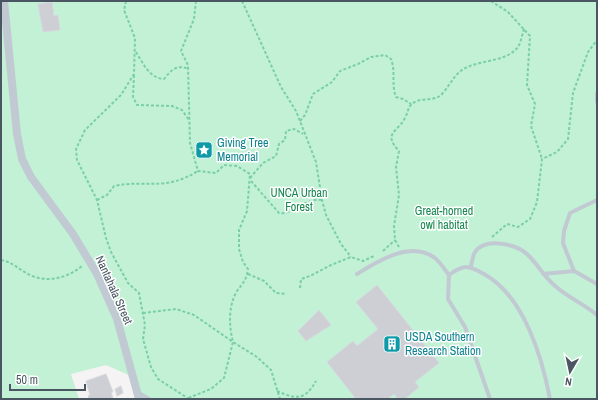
<svg xmlns="http://www.w3.org/2000/svg" width="598" height="400" font-family="'Archivo Narrow',sans-serif">
  <style>
    .green { fill: #c3f1d5 }
    .building { fill: #cdcfd5; stroke: #d7d9de }
    .lines { fill: none; stroke-linecap: round; stroke-linejoin: round }
    .path { stroke: #7ad0a6; stroke-width: 2; stroke-dasharray: 3 2; stroke-linecap: butt }
    .service { stroke: #c1cad2; stroke-width: 4 }
    .minor { stroke: #c1cad2; stroke-width: 8 }
    .labels { text-anchor: middle; stroke-width: 3; stroke-linejoin: round; paint-order: stroke }
    .culture-label { font-size: 12px; fill: #0d838f; stroke: #fff; text-anchor: start }
    .park-label { font-size: 12px; fill: #17864f; stroke: #fff }
    .street-label { font-size: 12px; fill: #4a5661; stroke: #fff }
  </style>
  <rect width="100%" height="100%" fill="#f5f3f3"/>
  <!-- green -->
  <polygon class="green" points="3,1 597,1 597,399 139,399 133,377 106,365 71,374 79,399 1,399 1,9"/>
  <!-- building -->
  <g class="building">
    <polygon points="52,2 54,16 58,15 60,30 43,32 38,4"/>
    <polygon points="377,285 439,363 415,382 419,387 405,399 398,399 394,394 388,399 356,399 327,362 353,341 357,346 378,329 356,302"/>
    <polygon points="319,310 331,325 306,341 298,331"/>
    <polygon points="106,374 113,392 111,392 113,399 89,399 88,396 90,395 86,381"/>
    <polygon points="121,386 123,393 117,396 115,389"/>
  </g>
  <g class="lines">
    <!-- path -->
    <g class="path">
      <polyline points="126,1 124,10 135,38 134,74 121,95 85,130 76,149 77,160 97,200 106,238 111,252 128,283 139,293 145,325 143,339 151,367 158,379 189,399"/>
      <path d="M196 1 194 19 181 51 188 65 190 143 198 171 216 173 224 165 237 166 250 174 247 211 239 230V249L243 262 248 269C247 279 243 283 237 291 228 306 229 326 233 342L257 357 271 370 280 399"/>
      <polyline points="242,1 281,87 296,111 316,162 322,200 326,215 341,244 351,257"/>
      <polyline points="491,1 508,12 530,36 527,85 535,104 531,126 542,159"/>
      <path d="M136 52C143 63 149 78 164 79 171 70 177 64 188 69"/>
      <polyline points="134,75 133,97 137,105 172,106 182,110 189,120"/>
      <path d="M300 121 305 115 313 94 332 82 340 71 358 64 371 57 385 55 391 59C396 72 391 84 396 97L403 99 411 104"/>
      <polyline points="250,178 263,163 276,156 279,144 285,140 286,131 294,129 303,134"/>
      <path d="M251 181 279 213C295 215 305 197 322 200"/>
      <path d="M97 200 107 195 114 186C147 179 164 192 198 171"/>
      <polyline points="492,237 507,224 518,227 530,219 537,202 542,159 557,152 568,139 573,93 588,52 597,40"/>
      <path d="M399 247 395 240 394 226 399 195 396 167 399 151C382 133 398 132 405 118 409 111 407 105 417 101 425 98 436 101 442 94 452 83 455 71 470 66 485 60 507 61 518 47 521 42 522 35 524 29"/>
      <polyline points="383,251 395,240"/>
      <path d="M1 260C14 262 22 273 35 277 51 282 69 277 82 266"/>
      <polyline points="248,274 264,281 276,293 286,294"/>
      <polyline points="300,288 301,279 310,276 331,265 351,257 363,261 374,256"/>
      <polyline points="143,313 176,309 194,315 233,342 224,378 211,389 188,398"/>
      <path d="M277 391C297 400 305 400 316 381"/>
    </g>
    <!-- service -->
    <g class="service">
      <polyline points="597,93 597,102"/>
      <path d="M471 266C472 262 473 255 475 252 486 237 517 244 528 255 538 265 544 276 554 285 567 297 584 304 597 315"/>
      <polyline points="574,271 563,243 564,231 570,213 597,200"/>
      <path d="M357 274C378 261 411 240 435 258 440 262 445 270 449 275"/>
      <polyline points="543,274 574,271 597,284"/>
      <polyline points="137,392 149,399"/>
      <path d="M490 399 465 327 448 299 449 275C464 264 468 265 484 274 524 296 542 357 550 399"/>
    </g>
    <!-- minor -->
    <polyline class="minor" points="4,1 17,134 22,159 31,177 73,234 97,274 117,319 139,399"/>
  </g>
  <!-- icons -->
  <defs>
    <symbol id="sight-square" viewBox="-11 -11 22 22"><rect x="-9" y="-9" width="18" height="18" rx="4" fill="#0f9aa8" stroke="#fff"/><path d="M0-6L1.8-2.2L6-1.7L2.9 1.2L3.7 5.4L0 3.3L-3.7 5.4L-2.9 1.2L-6-1.7L-1.8-2.2Z" fill="#fff"/></symbol>
    <symbol id="building-square" viewBox="-11 -11 22 22"><rect x="-9" y="-9" width="18" height="18" rx="4" fill="#0f9aa8" stroke="#fff"/><path d="M-4-6H4V6H1V3H-1V6H-4ZM-2.5-4.3h1.7v1.8h-1.7ZM.8-4.3h1.7v1.8H.8ZM-2.5-1h1.7V.8h-1.7ZM.8-1h1.7V.8H.8Z" fill="#fff"/></symbol>
  </defs>
  <g fill-rule="evenodd">
    <use href="#sight-square" x="194" y="140" width="20" height="20"/>
    <use href="#building-square" x="382" y="334" width="20" height="20"/>
  </g>
  <g class="labels">
    <!-- culture labels -->
    <g class="culture-label">
      <text x="217" y="147">Giving Tree<tspan x="217" dy="14">Memorial</tspan></text>
      <text x="405" y="341">USDA Southern<tspan x="405" dy="14">Research Station</tspan></text>
    </g>
    <!-- park labels -->
    <g class="park-label">
      <text x="299" y="197">UNCA Urban<tspan x="299" dy="14">Forest</tspan></text>
      <text x="444" y="215">Great-horned<tspan x="444" dy="14">owl habitat</tspan></text>
    </g>
    <!-- street labels -->
    <g class="street-label">
      <text transform="translate(114 290) rotate(66)" y="4">Nantahala Street</text>
    </g>
  </g>
  <!-- border -->
  <rect width="598" height="400" fill="none" stroke="#4a5661" stroke-width="4"/>
  <!-- north arrow -->
  <g transform="translate(570 372) rotate(189)" stroke="#ffffff" stroke-width="3" paint-order="stroke">
  <path d="M0-3L7 15L0 10L-7 15Z" fill="#4a5661"/>
  <text y="-6" font-size="11" font-weight="bold" text-anchor="middle" fill="#4a5661">N</text>
  </g>
  <!-- scale -->
  <path d="M10 384v6h75v-6" fill="none" stroke="#4a5661" stroke-width="2"/>
  <text x="16" y="384" font-size="12" fill="#4a5661" stroke="#ffffff" stroke-width="3" paint-order="stroke">50 m</text>
</svg>
